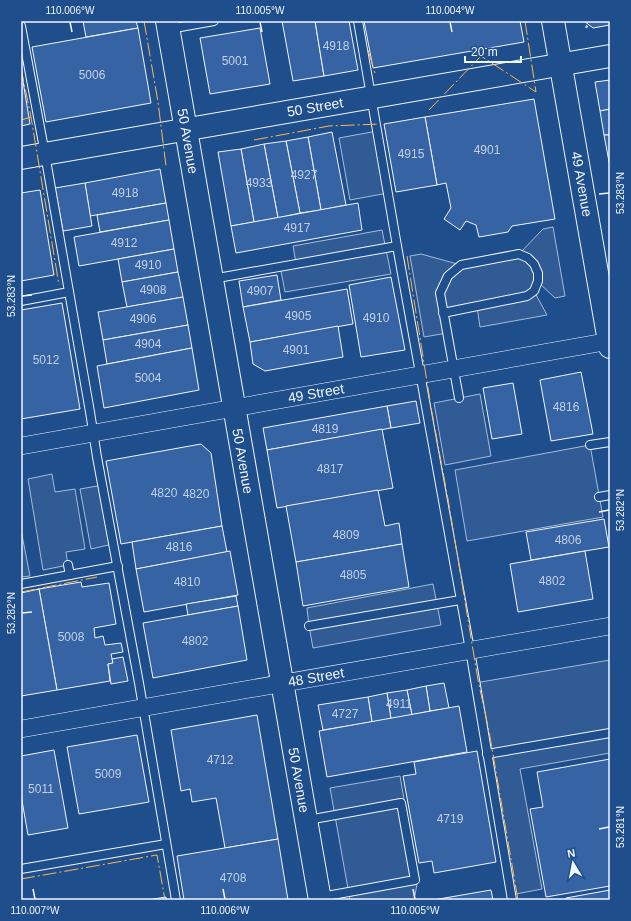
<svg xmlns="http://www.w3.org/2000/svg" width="631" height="921" font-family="Helvetica,sans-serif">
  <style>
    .built { fill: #305b95; stroke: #a8bbd7 }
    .building { fill: #3563a3; stroke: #f2f6ff }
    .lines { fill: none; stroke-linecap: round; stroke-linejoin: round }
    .lane-casing { stroke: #f2f6ff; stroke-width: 10 }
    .street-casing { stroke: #f2f6ff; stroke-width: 18 }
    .secondary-casing { stroke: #f2f6ff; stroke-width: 24 }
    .primary-casing { stroke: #f2f6ff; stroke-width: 24 }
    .path { stroke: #b3c4dc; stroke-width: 2.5; stroke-dasharray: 3 2; stroke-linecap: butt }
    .lane { stroke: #1f4e8c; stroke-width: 8 }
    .street { stroke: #1f4e8c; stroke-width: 17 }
    .secondary { stroke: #1f4e8c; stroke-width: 22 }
    .primary { stroke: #1f4e8c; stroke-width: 22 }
    .power { stroke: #ffb74d; stroke-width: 1; stroke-dasharray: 14 3 2 3; stroke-linecap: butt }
    .ticks { fill: none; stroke: #f2f6ff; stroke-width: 1.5 }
    .labels { text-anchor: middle; stroke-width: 3; stroke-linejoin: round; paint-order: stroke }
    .number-label { font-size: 12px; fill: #c3d1e8 }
    .street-label { font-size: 14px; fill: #f2f6ff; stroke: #1f4e8c }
    .neatline { fill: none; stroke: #f2f6ff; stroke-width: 1.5 }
    .ticks-label { font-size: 10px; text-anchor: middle; fill: #f2f6ff }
  </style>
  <rect width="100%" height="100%" fill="#1f4e8c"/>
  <!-- built -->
  <g class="built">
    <polygon points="377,131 388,193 350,200 339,138"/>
    <polygon points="553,227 565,296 555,298 538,282 534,291 547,315 480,327 477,307 444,313 447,333 424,337 410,256 421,254 461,265 519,254 543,229"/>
    <polygon points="382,230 391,274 285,292 280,266 296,263 293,246"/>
    <polygon points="480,394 491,456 445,465 434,403"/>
    <polygon points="590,445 603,517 467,541 455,470"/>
    <polygon points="52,474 55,492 75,489 85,549 66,552 68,565 43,570 28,479"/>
    <polygon points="103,485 113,544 91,549 80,489"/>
    <polygon points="21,530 30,576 21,577"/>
    <polygon points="433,584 441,625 313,648 309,626 307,608"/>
    <polygon points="610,660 610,753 520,769 542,889 511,895 475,683"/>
    <polygon points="400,776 418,879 414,900 350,900 330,788"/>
  </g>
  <!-- building -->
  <g class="building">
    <polygon points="83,21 136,21 138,28 86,37"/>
    <polygon points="282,21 315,21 324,76 293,81"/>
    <polygon points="315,21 349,21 358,70 324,76"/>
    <polygon points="364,21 520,21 524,42 373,68"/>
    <polygon points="584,21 610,21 610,25 593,28"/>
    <polygon points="138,28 151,103 46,122 32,47"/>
    <polygon points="260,28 270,84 210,94 200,38"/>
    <polygon points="21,69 30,124 21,126"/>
    <polygon points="610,80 610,109 600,111 595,82"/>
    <polygon points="534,99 555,219 512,226 508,232 479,237 476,225 466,221 460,230 444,219 451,208 446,183 437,185 425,117"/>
    <polygon points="610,109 610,135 604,135 600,111"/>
    <polygon points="425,117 437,185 396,192 384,124"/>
    <polygon points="332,132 346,205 321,210 308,137"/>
    <polygon points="604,135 610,135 610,167"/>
    <polygon points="308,137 321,210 300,213 286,141"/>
    <polygon points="286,141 300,213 278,218 264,144"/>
    <polygon points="264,144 278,218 254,222 241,149"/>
    <polygon points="241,149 254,222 231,226 218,152"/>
    <polygon points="160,169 166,203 90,216 85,183"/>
    <polygon points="85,183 92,226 63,231 55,188"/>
    <polygon points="40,190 54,275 21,281 21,193"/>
    <polygon points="166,203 169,220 100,232 97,215"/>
    <polygon points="358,203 362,230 236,253 231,226"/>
    <polygon points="169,220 174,249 79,266 74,237"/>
    <polygon points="174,249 178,272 122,282 118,259"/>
    <polygon points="178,272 183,297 127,307 122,282"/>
    <polygon points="277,275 281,300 243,307 239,281"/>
    <polygon points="391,277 405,350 361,357 349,285"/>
    <polygon points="347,289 353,324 250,342 243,307"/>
    <polygon points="183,297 188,325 103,340 98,312"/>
    <polygon points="62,303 80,409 21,419 21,310"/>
    <polygon points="188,325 192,348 107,364 103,340"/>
    <polygon points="338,326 343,357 265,371 253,364 250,342"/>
    <polygon points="192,348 199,390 104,408 97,366"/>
    <polygon points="581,372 593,434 551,441 540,380"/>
    <polygon points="513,383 522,434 492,439 483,388"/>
    <polygon points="416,401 420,423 391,428 387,406"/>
    <polygon points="387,406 391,428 267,450 263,428"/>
    <polygon points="382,429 393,488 277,508 267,450"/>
    <polygon points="201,444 211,453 222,526 121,544 106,461"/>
    <polygon points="378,490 385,526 399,523 402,544 296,562 286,506"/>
    <polygon points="604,519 609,547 531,560 526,532"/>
    <polygon points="222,526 227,552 136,569 132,542"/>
    <polygon points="402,544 409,587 303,606 296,562"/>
    <polygon points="230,551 238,595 144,612 136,569"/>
    <polygon points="585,551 593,599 518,612 510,564"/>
    <polygon points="81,582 82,587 109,583 116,624 94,628 95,638 103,636 105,645 121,643 123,652 111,654 113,663 108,664 110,681 57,690 39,589"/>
    <polygon points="39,589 57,690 21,696 21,593"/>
    <polygon points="236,596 238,606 188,615 186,604"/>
    <polygon points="238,606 247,660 153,678 143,623"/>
    <polygon points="123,657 128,681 111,684 108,664 113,663 112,659"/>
    <polygon points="444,683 449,708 430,711 426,686"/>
    <polygon points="426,686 430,711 412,715 407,690"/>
    <polygon points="407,690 412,715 391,719 387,693"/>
    <polygon points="387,693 391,719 372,722 368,697"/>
    <polygon points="368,697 372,722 323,730 318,705"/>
    <polygon points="459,706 467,752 327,777 319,731"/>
    <polygon points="257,715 278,839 225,848 216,798 192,802 190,789 181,791 171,730"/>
    <polygon points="137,735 149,802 79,814 67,747"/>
    <polygon points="54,750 68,828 28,835 21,795 21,756"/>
    <polygon points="477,751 496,862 434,873 432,861 419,863 403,776 416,774 414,762"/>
    <polygon points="610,759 610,886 546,897 530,809 543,807 537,772"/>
    <polygon points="278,839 288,900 184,900 177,856"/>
    <polygon points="491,890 493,900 433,900"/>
    <polygon points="610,890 610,900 566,900 566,898"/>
    <polygon points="166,897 166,900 147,900"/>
  </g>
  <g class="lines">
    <defs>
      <g id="lane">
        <polyline points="358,21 397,246"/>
        <polyline points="21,26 45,154 90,412 97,457 139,683 176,900"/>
        <polyline points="169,29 214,21"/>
        <polyline points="212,279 397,246 470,650 512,900"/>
        <polyline points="21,301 69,292"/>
        <polyline points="443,313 527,296 534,291 538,281 538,273 534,264 528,258 519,254 461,265 448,276 440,293 459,398"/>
        <polyline points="590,445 610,442"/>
        <polyline points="599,497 610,495"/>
        <polyline points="68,565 70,575"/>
        <polyline points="21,584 118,566"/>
        <polyline points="309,626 460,600"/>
        <polyline points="487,754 610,733"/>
        <polyline points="308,820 401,803 415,880 321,897"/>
        <polyline points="21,869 166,844"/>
      </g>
      <g id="street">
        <polyline points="21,446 610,341"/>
        <polyline points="21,729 610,626"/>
      </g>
      <g id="secondary">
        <polyline points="553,21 610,347"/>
        <polyline points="21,158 610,56"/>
      </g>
      <polyline id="primary" points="167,21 320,900"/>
    </defs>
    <!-- lane casing -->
    <use href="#lane" class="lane-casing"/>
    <!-- street casing -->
    <use href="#street" class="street-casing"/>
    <!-- secondary casing -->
    <use href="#secondary" class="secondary-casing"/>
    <!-- primary casing -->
    <use href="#primary" class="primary-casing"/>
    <!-- path -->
    <polyline class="path" points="586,28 588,24"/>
    <!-- lane -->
    <use href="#lane" class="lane"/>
    <!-- street -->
    <use href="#street" class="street"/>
    <!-- secondary -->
    <use href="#secondary" class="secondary"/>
    <!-- primary -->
    <use href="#primary" class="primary"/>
    <!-- power -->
    <g class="power">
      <polyline points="144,21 158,102 166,166"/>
      <polyline points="525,21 536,92"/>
      <polyline points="368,50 375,73"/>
      <polyline points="21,68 31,117 59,285"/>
      <polyline points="429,110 481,56 536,92"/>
      <polyline points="21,120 31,117"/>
      <polyline points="254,140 329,126 381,124"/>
      <polyline points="407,256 431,407 448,499 478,680 489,731 518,900"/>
      <polyline points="21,592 97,577"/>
      <polyline points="21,879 157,855 165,900"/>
    </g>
  </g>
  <!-- ticks -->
  <path class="ticks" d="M70 22 72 32M260 22 262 32M450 22 452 32M599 194 609 193M22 296 32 295M599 512 609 510M22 613 32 612M599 829 609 827M33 889 35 899M223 889 225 899M413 889 415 899"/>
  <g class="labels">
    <!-- number labels -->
    <g class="number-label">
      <text x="336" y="50">4918</text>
      <text x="235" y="65">5001</text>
      <text x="92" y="79">5006</text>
      <text x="487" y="154">4901</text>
      <text x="411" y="158">4915</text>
      <text x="304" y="179">4927</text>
      <text x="259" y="187">4933</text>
      <text x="125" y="197">4918</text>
      <text x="297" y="232">4917</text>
      <text x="124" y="247">4912</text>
      <text x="148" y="269">4910</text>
      <text x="153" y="294">4908</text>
      <text x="260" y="295">4907</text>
      <text x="298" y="320">4905</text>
      <text x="376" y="322">4910</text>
      <text x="143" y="323">4906</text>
      <text x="148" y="348">4904</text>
      <text x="296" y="354">4901</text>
      <text x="46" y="364">5012</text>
      <text x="148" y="382">5004</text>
      <text x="566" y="411">4816</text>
      <text x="325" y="433">4819</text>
      <text x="330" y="473">4817</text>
      <text x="164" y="497">4820</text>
      <text x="196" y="498">4820</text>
      <text x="346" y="539">4809</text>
      <text x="568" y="544">4806</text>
      <text x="179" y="551">4816</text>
      <text x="353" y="579">4805</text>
      <text x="552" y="585">4802</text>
      <text x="187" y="586">4810</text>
      <text x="71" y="641">5008</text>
      <text x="195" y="645">4802</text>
      <text x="399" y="708">4911</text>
      <text x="345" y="718">4727</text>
      <text x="220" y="764">4712</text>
      <text x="108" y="778">5009</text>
      <text x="41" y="793">5011</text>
      <text x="450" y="823">4719</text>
      <text x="233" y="882">4708</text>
    </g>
    <!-- street labels -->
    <g class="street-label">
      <text transform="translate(315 107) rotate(-10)" y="5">50 Street</text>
      <text transform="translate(188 141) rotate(80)" y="5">50 Avenue</text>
      <text transform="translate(582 184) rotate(80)" y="5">49 Avenue</text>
      <text transform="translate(316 393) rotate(-10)" y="5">49 Street</text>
      <text transform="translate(243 461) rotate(80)" y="5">50 Avenue</text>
      <text transform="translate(316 677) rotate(-10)" y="5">48 Street</text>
      <text transform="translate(299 780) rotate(80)" y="5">50 Avenue</text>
    </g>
  </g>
  <!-- border -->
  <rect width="631" height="921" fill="none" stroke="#1f4e8c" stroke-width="44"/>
  <!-- north arrow -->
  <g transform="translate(573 863) rotate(350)" stroke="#1f4e8c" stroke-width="3" paint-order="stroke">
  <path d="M0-3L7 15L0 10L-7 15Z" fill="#f2f6ff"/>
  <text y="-6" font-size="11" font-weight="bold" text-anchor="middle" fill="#f2f6ff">N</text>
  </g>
  <!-- scale -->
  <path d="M465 56v6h56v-6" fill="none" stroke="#f2f6ff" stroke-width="2"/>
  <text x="471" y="56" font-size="12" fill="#f2f6ff" stroke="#1f4e8c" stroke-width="3" paint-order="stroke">20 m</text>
  <rect x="22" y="22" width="587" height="877" class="neatline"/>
  <g class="ticks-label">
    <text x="70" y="14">110.006°W</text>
    <text x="260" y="14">110.005°W</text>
    <text x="450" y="14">110.004°W</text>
    <text transform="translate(620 193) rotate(-90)" y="4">53.283°N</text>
    <text transform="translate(11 296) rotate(-90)" y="4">53.283°N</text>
    <text transform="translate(620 510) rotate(-90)" y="4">53.282°N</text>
    <text transform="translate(11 613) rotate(-90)" y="4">53.282°N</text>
    <text transform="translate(620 827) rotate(-90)" y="4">53.281°N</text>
    <text x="35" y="914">110.007°W</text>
    <text x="225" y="914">110.006°W</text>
    <text x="415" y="914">110.005°W</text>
  </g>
</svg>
